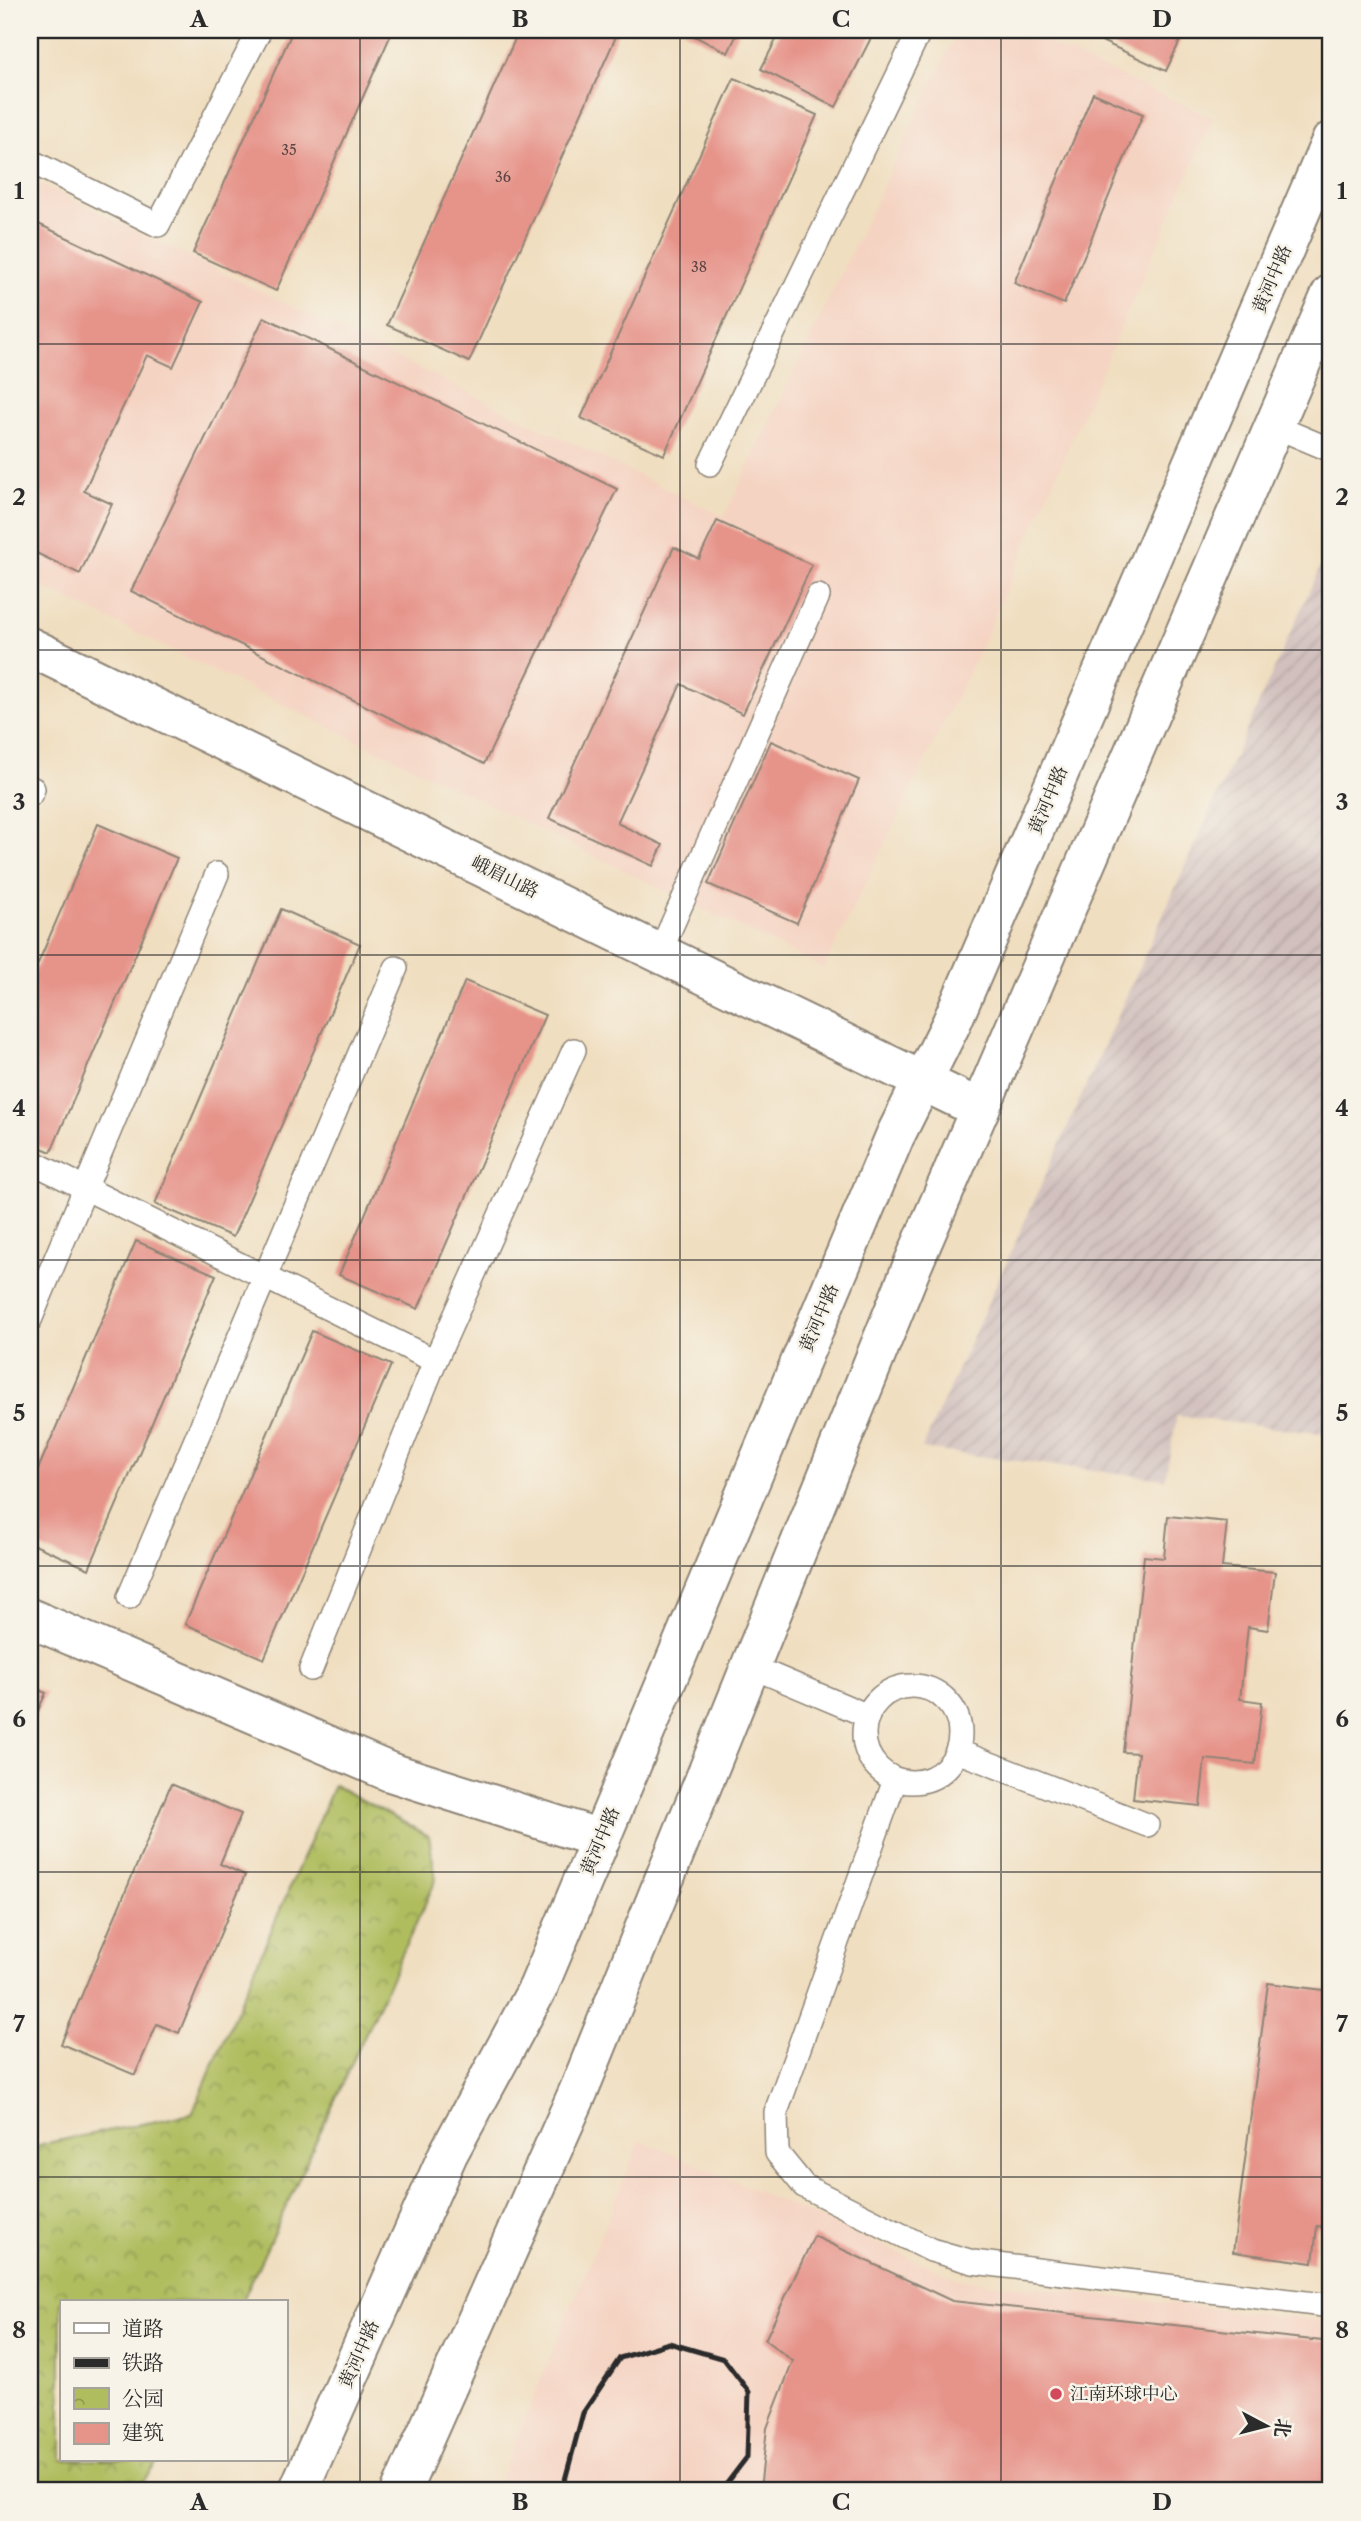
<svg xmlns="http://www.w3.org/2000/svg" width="1361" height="2521" font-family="'Libre Caslon Text','Noto Serif SC',serif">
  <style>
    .built { fill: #f5d3c2 }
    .industrial { fill: url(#industrial-furrows) }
    .park { fill: url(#park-crowns); stroke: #6e7445; stroke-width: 2 }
    .building { fill: #e69389 }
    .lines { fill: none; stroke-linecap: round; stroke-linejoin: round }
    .lane-casing { stroke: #8e8476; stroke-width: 26 }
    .street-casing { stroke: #8e8476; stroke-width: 42 }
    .primary-casing { stroke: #8e8476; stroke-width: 42 }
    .lane { stroke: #fff; stroke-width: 23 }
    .street { stroke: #fff; stroke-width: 38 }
    .primary { stroke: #fff; stroke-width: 38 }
    .rail { stroke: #2b2b2b; stroke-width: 5 }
    .grid { fill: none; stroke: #2b2b2b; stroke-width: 2; stroke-opacity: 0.55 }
    .poi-dot { fill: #d1495b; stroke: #f7f3e8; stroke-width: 2.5 }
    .labels { text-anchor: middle; stroke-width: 5; stroke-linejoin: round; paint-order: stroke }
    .number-label { font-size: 14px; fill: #5a4542 }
    .street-label { font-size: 18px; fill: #2b2b2b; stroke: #f7f3e8 }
    .poi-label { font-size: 18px; fill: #2b2b2b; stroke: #f7f3e8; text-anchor: start }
    .neatline { fill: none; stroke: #2b2b2b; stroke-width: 2.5 }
    .grid-label { font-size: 23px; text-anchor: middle; font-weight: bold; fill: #2b2b2b }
  </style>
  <defs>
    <pattern id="industrial-furrows" width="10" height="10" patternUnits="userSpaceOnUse" patternTransform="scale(1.75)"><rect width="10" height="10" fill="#d1c0bd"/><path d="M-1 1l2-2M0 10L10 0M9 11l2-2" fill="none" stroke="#b4a5a3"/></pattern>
    <pattern id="park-crowns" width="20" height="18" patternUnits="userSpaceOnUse" patternTransform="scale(1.75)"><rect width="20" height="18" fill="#b0bd5f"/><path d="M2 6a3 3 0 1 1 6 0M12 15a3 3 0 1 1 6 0" fill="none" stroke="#8f9a4f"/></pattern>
  </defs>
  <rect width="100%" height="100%" fill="#f7f3e8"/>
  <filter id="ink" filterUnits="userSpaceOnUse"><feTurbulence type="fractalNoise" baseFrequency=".0143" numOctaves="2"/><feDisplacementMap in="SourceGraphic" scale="14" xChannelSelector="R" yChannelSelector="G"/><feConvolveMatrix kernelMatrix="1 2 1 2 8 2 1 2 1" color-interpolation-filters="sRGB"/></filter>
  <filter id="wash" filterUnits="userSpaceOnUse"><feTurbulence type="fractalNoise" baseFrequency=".00686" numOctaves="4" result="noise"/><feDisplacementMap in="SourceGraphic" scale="28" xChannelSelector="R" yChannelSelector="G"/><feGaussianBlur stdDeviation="1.57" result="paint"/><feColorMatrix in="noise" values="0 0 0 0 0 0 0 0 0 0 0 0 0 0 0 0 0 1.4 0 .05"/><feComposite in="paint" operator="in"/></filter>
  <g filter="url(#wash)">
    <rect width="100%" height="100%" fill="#f0dec0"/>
    <!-- built -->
    <g class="built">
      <polygon points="958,30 1018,30 1213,118 982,644 824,968 30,581 30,179 724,517"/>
      <polygon points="640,2140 959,2279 1331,2322 1331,2491 497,2491 498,2483"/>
    </g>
    <!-- industrial -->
    <polygon class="industrial" points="1331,543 1331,1435 1177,1416 1165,1479 922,1449"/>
    <!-- park -->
    <polygon class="park" points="334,1785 429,1836 436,1880 242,2302 61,2302 61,2460 159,2460 136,2491 30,2491 30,2149 42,2144 192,2114"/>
    <g id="blocks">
      <!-- building -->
      <g class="building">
        <polygon points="293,30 393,30 276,291 193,253"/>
        <polygon points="519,30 619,30 469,362 387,325"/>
        <polygon points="682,30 739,30 728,53"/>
        <polygon points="781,30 875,30 836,107 761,69"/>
        <polygon points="1085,30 1185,30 1166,71 1084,33"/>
        <polygon points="734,78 817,115 664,455 581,418"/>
        <polygon points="1093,93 1143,114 1064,304 1014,283"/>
        <polygon points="30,220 203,302 173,367 147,355 84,491 112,504 80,574 30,550"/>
        <polygon points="264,317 617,489 484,764 131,591"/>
        <polygon points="717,521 812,565 743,714 681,684 617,823 663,845 653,866 549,818 674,547 699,559"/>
        <polygon points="771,741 859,780 797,923 708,884"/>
        <polygon points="98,824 177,858 51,1152 30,1143 30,982"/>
        <polygon points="281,909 360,944 233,1237 155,1204"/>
        <polygon points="465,981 545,1015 418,1309 339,1275"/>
        <polygon points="30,1192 37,1195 30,1212"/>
        <polygon points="136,1241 216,1275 89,1569 30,1543 30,1488"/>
        <polygon points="312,1331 391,1365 264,1659 185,1624"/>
        <polygon points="1168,1516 1227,1522 1222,1567 1275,1572 1268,1630 1248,1627 1240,1699 1262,1702 1255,1764 1205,1759 1200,1806 1133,1799 1138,1753 1123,1752 1144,1556 1164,1558"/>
        <polygon points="30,1686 46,1693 30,1728"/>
        <polygon points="171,1784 241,1814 220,1864 245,1875 179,2033 157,2024 135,2075 61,2044"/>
        <polygon points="1268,1983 1331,1991 1331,2228 1317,2226 1313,2263 1233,2252"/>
        <polygon points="814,2236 952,2301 1331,2342 1331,2491 762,2491 761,2481 767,2428 793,2361 765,2340"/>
      </g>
    </g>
  </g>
  <g filter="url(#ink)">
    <use href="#blocks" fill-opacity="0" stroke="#8e8476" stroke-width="2"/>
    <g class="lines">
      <defs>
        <g id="lane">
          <polyline points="30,161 158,225 260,30"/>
          <polyline points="1274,426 1331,450"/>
          <polyline points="710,464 920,30"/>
          <polyline points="30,795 33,789"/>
          <polyline points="660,952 818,596"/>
          <polyline points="30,1161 435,1361"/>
          <polyline points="30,1320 217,874"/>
          <polyline points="129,1597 396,968"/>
          <polyline points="750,1666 868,1716"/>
          <polyline points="311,1669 435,1361 574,1050"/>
          <circle cx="912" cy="1734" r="48"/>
          <polyline points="957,1751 1147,1825"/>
          <polyline points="895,1780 776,2112 777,2153 804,2186 931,2250 973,2262 1331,2306"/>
        </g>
        <g id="street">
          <polyline points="30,647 980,1109"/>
          <polyline points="30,1618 390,1772 601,1839"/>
        </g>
        <g id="primary">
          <polyline points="298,2491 448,2154 538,1988 895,1136 951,1024 1331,141"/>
          <polyline points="401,2491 579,2090 913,1264 1331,294"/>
        </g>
      </defs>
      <!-- lane casing -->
      <use href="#lane" class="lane-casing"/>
      <!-- street casing -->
      <use href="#street" class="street-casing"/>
      <!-- primary casing -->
      <use href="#primary" class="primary-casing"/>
      <!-- lane -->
      <use href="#lane" class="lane"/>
      <!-- street -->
      <use href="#street" class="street"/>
      <!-- primary -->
      <use href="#primary" class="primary"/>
      <!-- rail -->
      <polyline class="rail" points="562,2491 583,2413 620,2358 669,2343 724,2359 749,2392 747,2457 721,2491"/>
    </g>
  </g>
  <!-- grid -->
  <path class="grid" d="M360 30V2491M680 30V2491M1001 30V2491M30 344H1331M30 650H1331M30 955H1331M30 1260H1331M30 1566H1331M30 1872H1331M30 2177H1331"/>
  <!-- markers -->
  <circle class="poi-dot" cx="1056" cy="2394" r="7"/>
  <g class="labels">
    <!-- number labels -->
    <g class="number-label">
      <text x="289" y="155">35</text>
      <text x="503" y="182">36</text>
      <text x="699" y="272">38</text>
    </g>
    <!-- street labels -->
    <g class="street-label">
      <text transform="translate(1272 279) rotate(-67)" y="6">黄河中路</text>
      <text transform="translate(1048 800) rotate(-67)" y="6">黄河中路</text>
      <text transform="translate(505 877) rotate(26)" y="6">峨眉山路</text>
      <text transform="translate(819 1318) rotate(-67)" y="6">黄河中路</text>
      <text transform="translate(600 1841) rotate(-67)" y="6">黄河中路</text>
      <text transform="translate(359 2354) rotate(-66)" y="6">黄河中路</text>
    </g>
    <!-- poi labels -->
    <g class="poi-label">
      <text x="1070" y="2400">江南环球中心</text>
    </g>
  </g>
  <!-- margin -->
  <rect width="1361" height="2521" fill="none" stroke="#f7f3e8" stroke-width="77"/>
  <!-- legend -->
  <rect x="60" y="2300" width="228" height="161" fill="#f7f3e8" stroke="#a5a39c" stroke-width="2"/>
  <rect x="74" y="2323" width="35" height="10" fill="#ffffff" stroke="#a5a39c" stroke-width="2"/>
  <text x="122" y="2336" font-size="21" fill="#2b2b2b">道路</text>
  <rect x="74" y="2358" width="35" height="10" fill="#2b2b2b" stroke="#a5a39c" stroke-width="2"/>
  <text x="122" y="2370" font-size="21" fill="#2b2b2b">铁路</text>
  <rect x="74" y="2388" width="35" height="21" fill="url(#park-crowns)" stroke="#a5a39c" stroke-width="2"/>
  <text x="122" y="2406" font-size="21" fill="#2b2b2b">公园</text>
  <rect x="74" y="2423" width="35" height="21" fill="#e69389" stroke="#a5a39c" stroke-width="2"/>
  <text x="122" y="2440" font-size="21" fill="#2b2b2b">建筑</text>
  <!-- north arrow -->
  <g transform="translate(1266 2426) rotate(97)" stroke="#f7f3e8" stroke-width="5" paint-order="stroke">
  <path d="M0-5L12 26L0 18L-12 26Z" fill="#2b2b2b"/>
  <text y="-10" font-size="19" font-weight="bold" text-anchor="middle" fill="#2b2b2b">北</text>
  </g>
  <rect x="38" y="38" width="1284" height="2444" class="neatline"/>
  <g class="grid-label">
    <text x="199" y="27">A</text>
    <text x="520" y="27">B</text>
    <text x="841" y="27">C</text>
    <text x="1162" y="27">D</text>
    <text x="19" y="199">1</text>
    <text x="1342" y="199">1</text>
    <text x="19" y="505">2</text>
    <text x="1342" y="505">2</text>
    <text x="19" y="810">3</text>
    <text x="1342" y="810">3</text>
    <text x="19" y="1116">4</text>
    <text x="1342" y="1116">4</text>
    <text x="19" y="1421">5</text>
    <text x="1342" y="1421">5</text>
    <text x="19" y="1727">6</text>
    <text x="1342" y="1727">6</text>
    <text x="19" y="2032">7</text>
    <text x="1342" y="2032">7</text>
    <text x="19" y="2338">8</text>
    <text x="1342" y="2338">8</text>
    <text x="199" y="2510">A</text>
    <text x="520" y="2510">B</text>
    <text x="841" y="2510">C</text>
    <text x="1162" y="2510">D</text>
  </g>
</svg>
